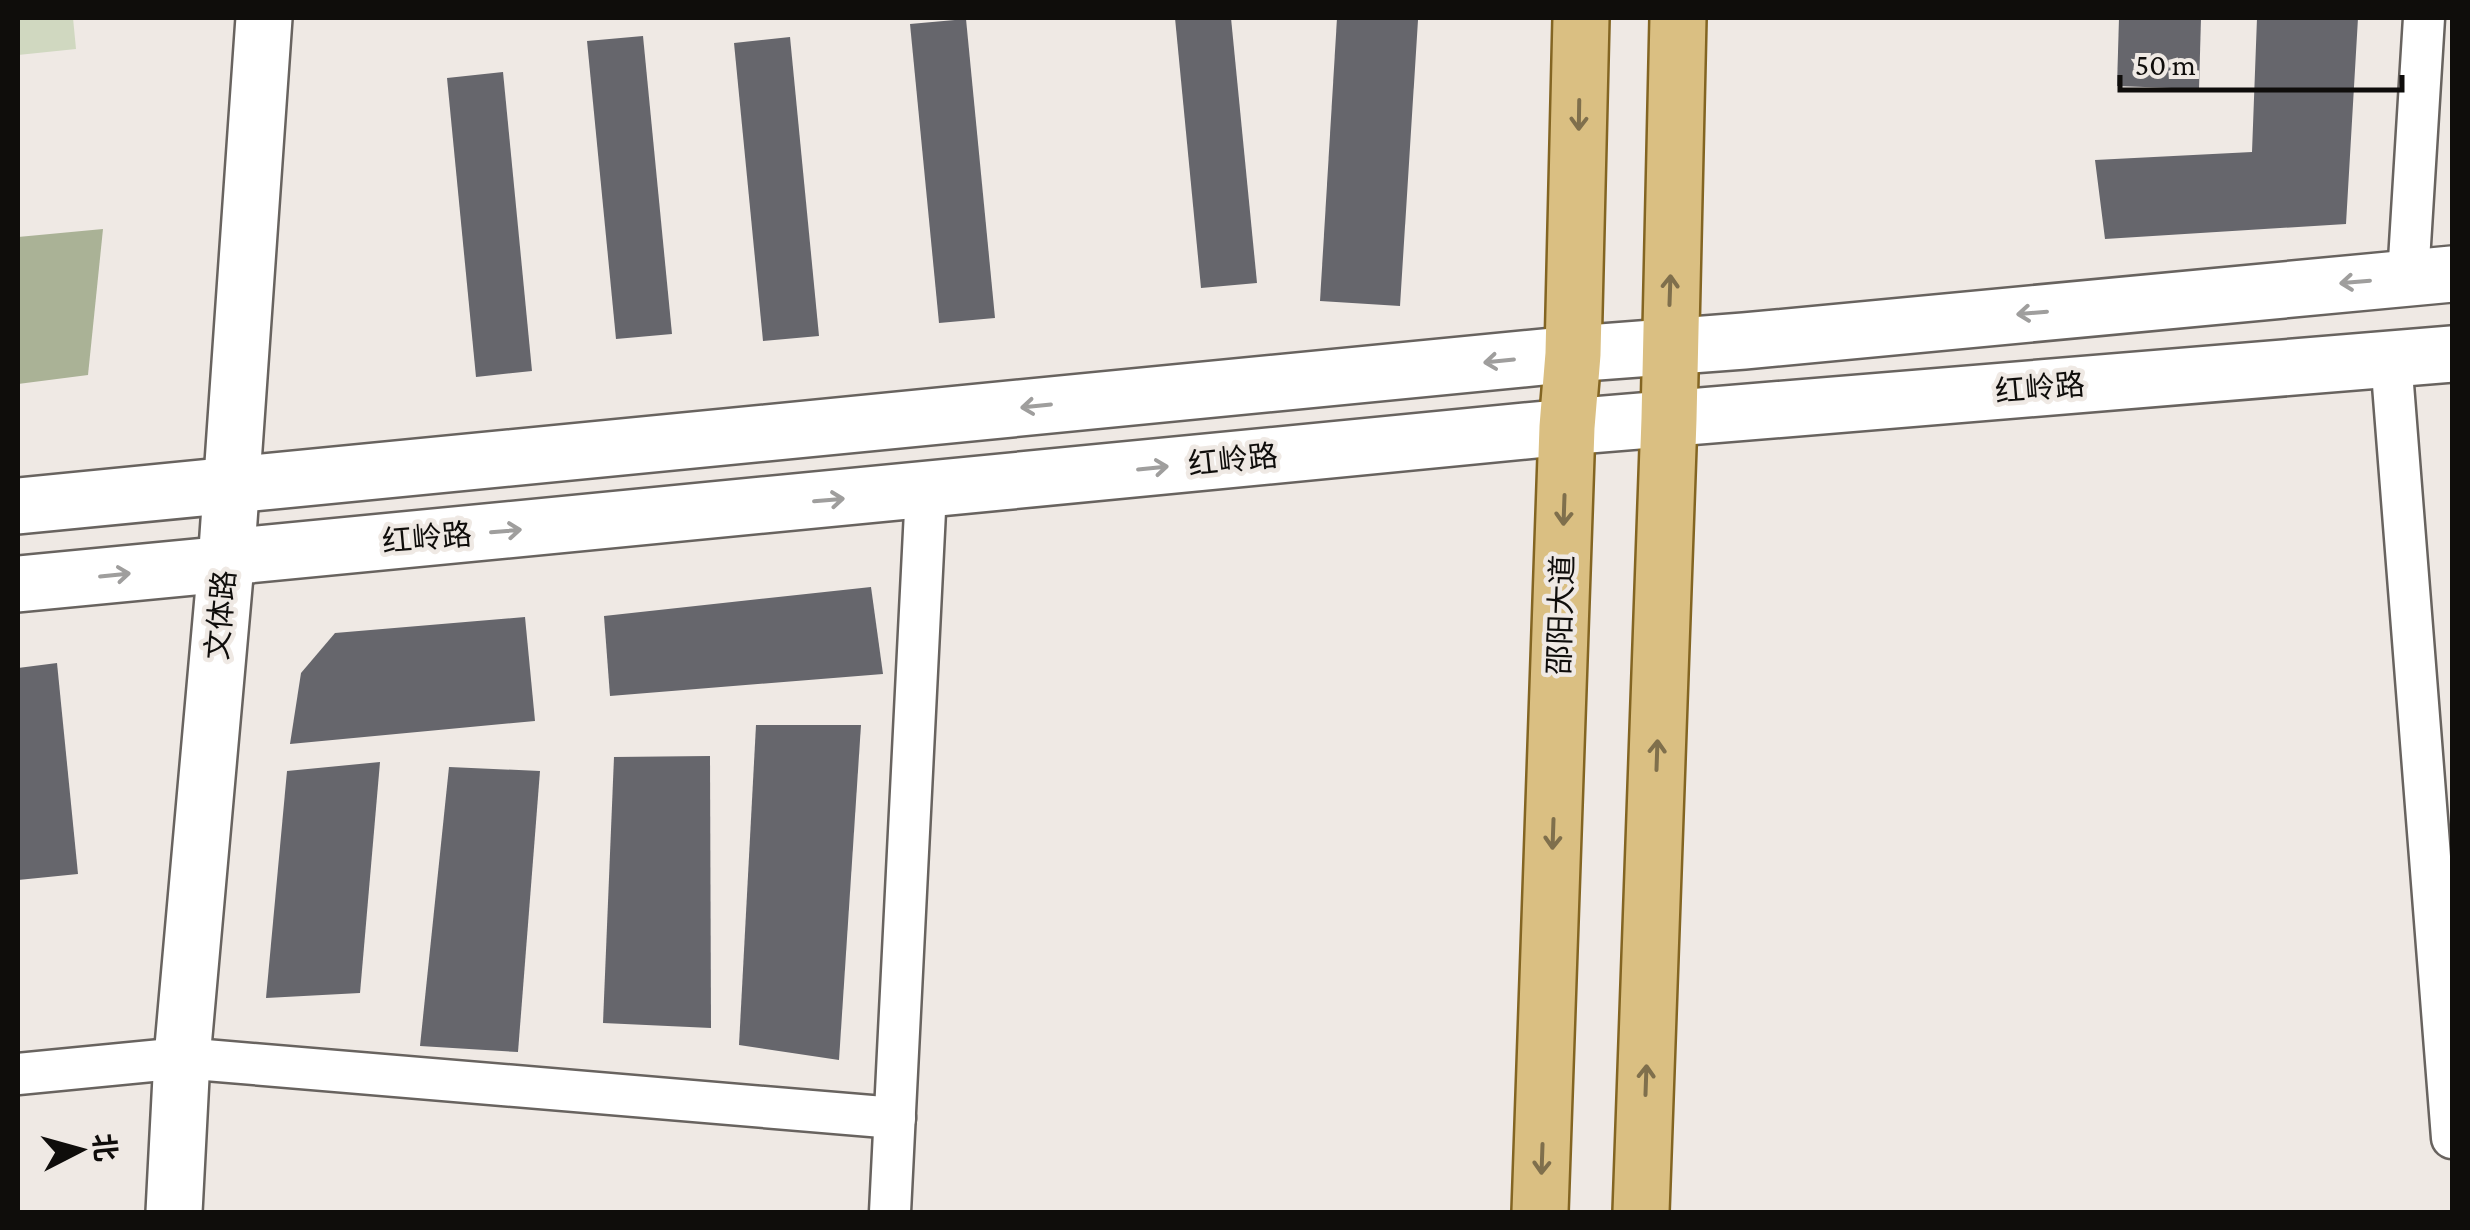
<svg xmlns="http://www.w3.org/2000/svg" width="2470" height="1230" font-family="'Crimson Pro','Noto Sans SC',serif">
  <style>
    .green { fill: #d0d8c0 }
    .forest { fill: #aab296 }
    .building { fill: #66666c }
    .lines { fill: none; stroke-linecap: round; stroke-linejoin: round }
    .street-casing { stroke: #68635f; stroke-width: 45 }
    .secondary-casing { stroke: #68635f; stroke-width: 60 }
    .primary-casing { stroke: #836522; stroke-width: 60 }
    .street { stroke: #fff; stroke-width: 40 }
    .secondary { stroke: #fff; stroke-width: 55 }
    .primary { stroke: #dabf82; stroke-width: 55 }
    .oneway { stroke: #7f6f4c }
    .oneway2 { stroke: #9f9e9d }
    .labels { text-anchor: middle; stroke-width: 9; stroke-linejoin: round; paint-order: stroke }
    .street-label { font-size: 30px; fill: #0f0d0b; stroke: #efe9e4 }
  </style>
  <rect width="100%" height="100%" fill="#efe9e4"/>
  <!-- green -->
  <polygon class="green" points="18,18 73,18 76,49 18,55"/>
  <!-- forest -->
  <polygon class="forest" points="103,229 88,375 18,384 18,237"/>
  <!-- building -->
  <g class="building">
    <polygon points="1175,18 1231,18 1257,283 1201,288"/>
    <polygon points="1337,18 1418,20 1400,306 1320,301"/>
    <polygon points="2119,18 2201,18 2199,89 2117,86"/>
    <polygon points="2257,18 2358,18 2346,224 2105,239 2095,160 2252,152"/>
    <polygon points="966,19 995,318 939,323 910,24"/>
    <polygon points="643,36 672,334 616,339 587,41"/>
    <polygon points="790,37 819,336 763,341 734,43"/>
    <polygon points="503,72 532,371 476,377 447,78"/>
    <polygon points="871,587 883,674 610,696 604,616"/>
    <polygon points="525,617 535,721 290,744 301,673 335,633"/>
    <polygon points="57,663 78,874 18,880 18,668"/>
    <polygon points="756,725 861,725 839,1060 739,1045"/>
    <polygon points="710,756 711,1028 603,1023 614,757"/>
    <polygon points="380,762 360,993 266,998 287,771"/>
    <polygon points="449,767 540,771 518,1052 420,1046"/>
  </g>
  <g class="lines">
    <defs>
      <g id="street">
        <polyline points="2408,277 2424,18"/>
        <polyline points="2391,359 2452,1138"/>
        <polyline points="18,1074 182,1058 895,1118"/>
        <polyline points="890,1212 926,491"/>
      </g>
      <g id="secondary">
        <polyline points="18,506 1573,354 1744,341 2452,274"/>
        <polyline points="18,584 226,564 238,556 1567,427 2452,354"/>
        <polyline points="174,1212 182,1058 226,564 264,18"/>
      </g>
      <g id="primary">
        <polyline points="1540,1212 1567,427 1573,354 1581,18"/>
        <polyline points="1641,1212 1669,419 1678,18"/>
      </g>
    </defs>
    <!-- street casing -->
    <use href="#street" class="street-casing"/>
    <!-- secondary casing -->
    <use href="#secondary" class="secondary-casing"/>
    <!-- primary casing -->
    <use href="#primary" class="primary-casing"/>
    <!-- street -->
    <use href="#street" class="street"/>
    <!-- secondary -->
    <use href="#secondary" class="secondary"/>
    <!-- primary -->
    <use href="#primary" class="primary"/>
  </g>
  <!-- one-way arrows -->
  <defs><path id="oneway-shaft" d="M-6 0H5M1.5-3L5.5 0L1.5 3" fill="none" stroke-width="1.6" stroke-linecap="round" stroke-linejoin="round" transform="scale(2.5)"/></defs>
  <g class="oneway">
    <use href="#oneway-shaft" transform="translate(1579 115) rotate(91)"/>
    <use href="#oneway-shaft" transform="translate(1670 290) rotate(-88)"/>
    <use href="#oneway-shaft" transform="translate(1564 510) rotate(92)"/>
    <use href="#oneway-shaft" transform="translate(1657 755) rotate(-88)"/>
    <use href="#oneway-shaft" transform="translate(1553 834) rotate(92)"/>
    <use href="#oneway-shaft" transform="translate(1646 1080) rotate(-88)"/>
    <use href="#oneway-shaft" transform="translate(1542 1159) rotate(92)"/>
  </g>
  <g class="oneway2">
    <use href="#oneway-shaft" transform="translate(2355 282) rotate(175)"/>
    <use href="#oneway-shaft" transform="translate(2032 313) rotate(175)"/>
    <use href="#oneway-shaft" transform="translate(1499 361) rotate(174)"/>
    <use href="#oneway-shaft" transform="translate(1036 406) rotate(174)"/>
    <use href="#oneway-shaft" transform="translate(1153 468) rotate(-6)"/>
    <use href="#oneway-shaft" transform="translate(829 500) rotate(-5)"/>
    <use href="#oneway-shaft" transform="translate(506 531) rotate(-5)"/>
    <use href="#oneway-shaft" transform="translate(115 575) rotate(-6)"/>
  </g>
  <g class="labels">
    <!-- street labels -->
    <g class="street-label">
      <text transform="translate(2040 388) rotate(-5)" y="10">红岭路</text>
      <text transform="translate(1233 460) rotate(-6)" y="10">红岭路</text>
      <text transform="translate(427 538) rotate(-5)" y="10">红岭路</text>
      <text transform="translate(221 615) rotate(-85)" y="10">文体路</text>
      <text transform="translate(1561 615) rotate(-88)" y="10">邵阳大道</text>
    </g>
  </g>
  <!-- border -->
  <rect width="2470" height="1230" fill="none" stroke="#0f0d0b" stroke-width="40"/>
  <!-- north arrow -->
  <g transform="translate(80 1150) rotate(84)" stroke="#efe9e4" stroke-width="8" paint-order="stroke">
  <path d="M0-8L18 38L0 25L-18 38Z" fill="#0f0d0b"/>
  <text y="-15" font-size="28" font-weight="bold" text-anchor="middle" fill="#0f0d0b">北</text>
  </g>
  <!-- scale -->
  <path d="M2120 75v15h282v-15" fill="none" stroke="#0f0d0b" stroke-width="5"/>
  <text x="2135" y="75" font-size="30" fill="#0f0d0b" stroke="#efe9e4" stroke-width="8" paint-order="stroke">50 m</text>
</svg>
